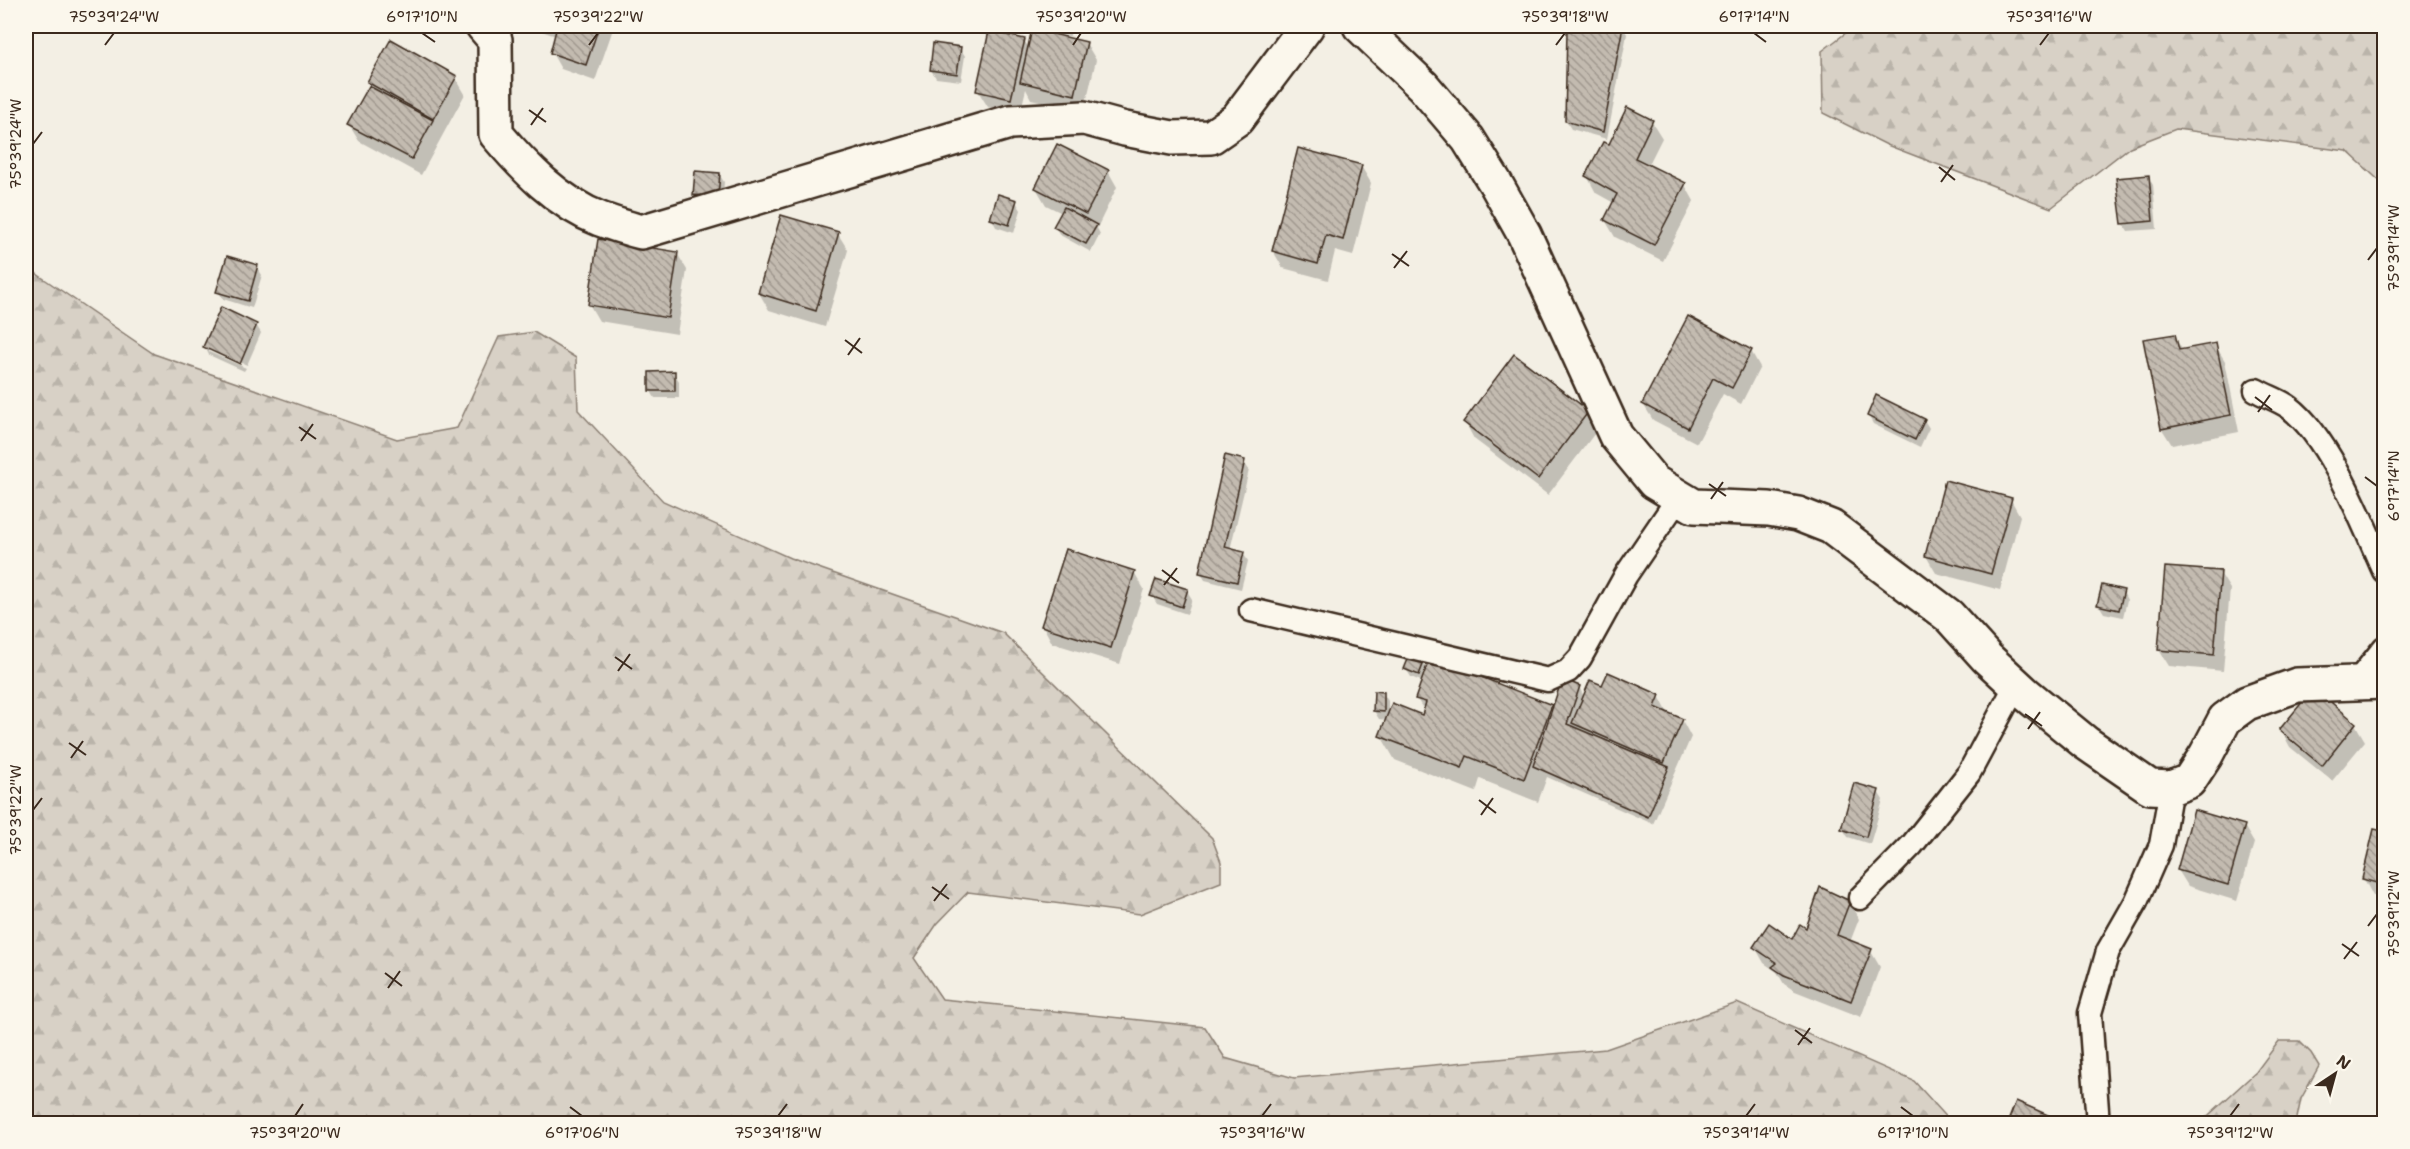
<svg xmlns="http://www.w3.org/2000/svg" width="2410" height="1149" font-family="'Shantell Sans',sans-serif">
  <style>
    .forest { fill: url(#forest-firs); stroke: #8a7e72; stroke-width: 1.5 }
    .shadow { fill: #0003 }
    .building { fill: url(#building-back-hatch); stroke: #3b2a1e; stroke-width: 1.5 }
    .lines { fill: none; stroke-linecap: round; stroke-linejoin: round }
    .service-casing { stroke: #3b2a1e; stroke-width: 27 }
    .minor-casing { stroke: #3b2a1e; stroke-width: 38 }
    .service { stroke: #fbf7ec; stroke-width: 22 }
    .minor { stroke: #fbf7ec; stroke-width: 33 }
    .ticks { fill: none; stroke: #3b2a1e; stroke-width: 2 }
    .neatline { fill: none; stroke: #3b2a1e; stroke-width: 2 }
    .ticks-label { font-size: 15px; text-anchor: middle; fill: #3b2a1e }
  </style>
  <defs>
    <pattern id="forest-firs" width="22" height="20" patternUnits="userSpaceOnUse" patternTransform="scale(1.5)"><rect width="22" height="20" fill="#d8d1c6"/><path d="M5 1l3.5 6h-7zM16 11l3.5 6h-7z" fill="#bab4aa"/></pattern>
    <pattern id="building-back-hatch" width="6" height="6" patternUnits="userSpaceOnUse" patternTransform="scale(1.5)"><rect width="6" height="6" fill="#c3bbb0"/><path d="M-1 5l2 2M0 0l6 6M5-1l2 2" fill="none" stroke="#a0988f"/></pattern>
  </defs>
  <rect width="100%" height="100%" fill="#f3efe4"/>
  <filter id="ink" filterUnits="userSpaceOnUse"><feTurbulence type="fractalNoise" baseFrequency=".0167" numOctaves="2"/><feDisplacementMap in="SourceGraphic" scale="12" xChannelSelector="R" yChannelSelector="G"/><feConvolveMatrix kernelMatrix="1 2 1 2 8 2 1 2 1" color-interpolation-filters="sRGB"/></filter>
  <g filter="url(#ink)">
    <!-- forest -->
    <g class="forest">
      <polygon points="1855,26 2384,26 2384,185 2347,151 2176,129 2130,147 2051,208 1887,145 1823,113 1822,51"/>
      <polygon points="26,263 37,274 154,354 397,439 457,428 499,337 534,332 576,358 578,410 663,501 790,558 1003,633 1212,838 1221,862 1221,882 1140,914 968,892 937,924 914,958 942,999 1205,1027 1225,1058 1294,1078 1606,1049 1737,1003 1914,1081 1952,1123 26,1123"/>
      <polygon points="2279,1041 2299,1041 2311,1053 2319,1066 2301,1099 2296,1123 2200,1123 2256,1072"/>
    </g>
    <!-- shadow -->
    <g class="shadow">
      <polygon points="527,26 614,26 595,81 561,69 552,53 556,36"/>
      <polygon points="945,26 993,26 991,33 1024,40 1029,49 1035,32 1033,26 1071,26 1070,36 1056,34 1053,28 1052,35 1086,43 1096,60 1084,111 1031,99 1026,89 1020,114 988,107 978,91 990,36 946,28"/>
      <polygon points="1622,26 1627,34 1607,139 1571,129 1566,121"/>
      <polygon points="960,48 965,56 961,81 936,78 931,70"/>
      <polygon points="455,77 465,94 421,175 359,141 349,125 373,90 369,82"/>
      <polygon points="1652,122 1662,138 1648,166 1685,185 1694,201 1663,261 1615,237 1605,220 1614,203 1596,193 1587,176 1609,146"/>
      <polygon points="1361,166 1371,183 1353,256 1335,251 1328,280 1283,268 1273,251"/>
      <polygon points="1108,171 1117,187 1097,228 1100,234 1091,252 1060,235 1055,227 1062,213 1046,205 1036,188"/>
      <polygon points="719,174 724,182 722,205 699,203 695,195"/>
      <polygon points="2148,177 2153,185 2157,229 2128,231 2123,223"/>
      <polygon points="1016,202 1021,210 1014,233 996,227 992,219"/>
      <polygon points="838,234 848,250 825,327 769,310 759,293"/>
      <polygon points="677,253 687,270 677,334 599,321 589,304"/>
      <polygon points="257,267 262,275 252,308 223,299 218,291"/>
      <polygon points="256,325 261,333 247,365 209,348 209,352 246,368 244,371 209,355 205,347"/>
      <polygon points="2174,336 2183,351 2215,345 2225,361 2239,432 2172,445 2162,429"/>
      <polygon points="1751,351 1760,367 1741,404 1723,394 1697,443 1653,420 1643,404"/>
      <polygon points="674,373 679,381 679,398 655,398 650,390"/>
      <polygon points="1588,412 1598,429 1548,495 1474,439 1465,422"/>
      <polygon points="1868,415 1924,420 1929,428 1920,447 1873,424"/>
      <polygon points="1244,462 1249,470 1230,550 1243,553 1248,561 1241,589 1205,580 1200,572"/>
      <polygon points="2011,500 2020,516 2000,590 1936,573 1926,556"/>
      <polygon points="1134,572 1144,589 1120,664 1052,643 1043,626"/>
      <polygon points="2220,573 2230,589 2223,671 2169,666 2159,650"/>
      <polygon points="1187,591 1192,599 1187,614 1157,604 1152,596"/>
      <polygon points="2123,592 2127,600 2123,617 2104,613 2099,605"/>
      <polygon points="1423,663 1427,670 1551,706 1554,711 1579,687 1584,697 1602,687 1659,696 1668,713 1682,720 1691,737 1653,824 1547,777 1538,802 1480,779 1476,792 1395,760 1381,736 1387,720 1379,719 1374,711 1383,693 1388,701 1388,717 1423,717 1425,712 1417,699 1423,682 1411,677 1406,669"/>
      <polygon points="2314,690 2355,724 2365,741 2332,781 2290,747 2281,730"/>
      <polygon points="1878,792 1883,800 1870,844 1848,837 1843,829"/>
      <polygon points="2244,826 2254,843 2237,901 2188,886 2178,870"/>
      <polygon points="2375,830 2384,833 2384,898 2373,896 2364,879"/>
      <polygon points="1849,902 1859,919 1850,942 1870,950 1880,967 1861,1017 1795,991 1784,984 1777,972 1764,963 1755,947 1793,941"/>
    </g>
    <!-- building -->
    <g class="building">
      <polygon points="557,26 599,26 586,65 550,53"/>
      <polygon points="1031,26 1048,26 1047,30 1031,28"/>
      <polygon points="1614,26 1623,26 1603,132 1565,121 1567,31"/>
      <polygon points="1032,29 1087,42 1075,95 1020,82"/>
      <polygon points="989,31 1025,39 1011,99 976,91"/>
      <polygon points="391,39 457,76 433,119 367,82"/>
      <polygon points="933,43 961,47 957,74 930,70"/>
      <polygon points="369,86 433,120 412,159 347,125"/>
      <polygon points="1627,107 1653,120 1635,158 1686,183 1654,245 1604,220 1617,194 1585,176 1603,142 1609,144"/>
      <polygon points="1057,144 1109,170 1086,214 1035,188"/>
      <polygon points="1298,148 1362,165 1343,240 1326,235 1318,264 1272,251"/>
      <polygon points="695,171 720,173 718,197 693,195"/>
      <polygon points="2149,175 2153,221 2122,224 2116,178"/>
      <polygon points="998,194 1017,200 1009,225 990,219"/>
      <polygon points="1064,207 1097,225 1086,244 1053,227"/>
      <polygon points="781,215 839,232 816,311 758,293"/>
      <polygon points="598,239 678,252 668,318 588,305"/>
      <polygon points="227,256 258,265 248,301 216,292"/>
      <polygon points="221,307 257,324 240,364 203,347"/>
      <polygon points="1688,316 1752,350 1732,388 1713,378 1688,428 1642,404"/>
      <polygon points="2175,334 2179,350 2216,343 2231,415 2161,429 2143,339"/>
      <polygon points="1514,354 1589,411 1538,479 1463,422"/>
      <polygon points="675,371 675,391 649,391 649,372"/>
      <polygon points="1876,395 1925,419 1915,440 1867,416"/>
      <polygon points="1225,455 1245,460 1225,547 1244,552 1237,582 1199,573"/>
      <polygon points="1945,480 2012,498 1991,574 1925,556"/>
      <polygon points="1066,549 1135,571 1111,648 1041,626"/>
      <polygon points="2165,567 2221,571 2214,655 2158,650"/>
      <polygon points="1156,579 1188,589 1182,607 1150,596"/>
      <polygon points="2102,585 2124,590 2119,610 2097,605"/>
      <polygon points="1409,657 1424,662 1419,675 1404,669"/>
      <polygon points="1430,657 1552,705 1524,779 1467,756 1462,768 1379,736 1392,703 1422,715 1426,702 1415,699"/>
      <polygon points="1608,672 1660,695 1655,707 1683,719 1664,763 1572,723 1590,680 1602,685"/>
      <polygon points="1562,679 1580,686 1567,724 1669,767 1648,817 1533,766"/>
      <polygon points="2314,688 2356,723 2322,766 2279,730"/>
      <polygon points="1374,691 1384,692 1384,712 1373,711"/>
      <polygon points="1854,783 1879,790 1866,837 1841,829"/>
      <polygon points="2194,810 2245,825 2228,885 2177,870"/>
      <polygon points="2374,829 2384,831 2384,885 2362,879"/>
      <polygon points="1820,887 1850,901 1837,935 1872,949 1851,1001 1784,975 1772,967 1777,963 1753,947 1769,923 1792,939 1800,924 1806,928"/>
      <polygon points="2016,1101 2064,1122 2063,1124 2007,1124"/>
    </g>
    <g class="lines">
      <defs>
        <g id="service">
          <path d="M2256 390C2266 396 2279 400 2289 407 2330 438 2363 524 2384 571"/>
          <polyline points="1251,610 1548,680 1568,671 1580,658 1626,575 1679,497"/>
          <polyline points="2356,683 2384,648"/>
          <polyline points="1860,898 1912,845 1969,773 2016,685"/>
          <polyline points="2098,1124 2090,1013 2108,951 2136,902 2161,845 2171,788"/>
        </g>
        <g id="minor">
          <path d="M483 26 495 40 496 134C524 167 558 203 600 219 613 224 627 228 641 232L1010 122 1084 118 1125 129 1172 138 1211 137 1237 119 1307 26"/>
          <polyline points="1360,26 1423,86 1468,139 1496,184 1524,234 1616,436 1654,482 1694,506 1769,509 1798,514 1831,527 1949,616 1987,658 2026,694 2086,743 2150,787 2171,788 2189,781 2206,755 2225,719 2247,703 2297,685 2384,682"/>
        </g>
      </defs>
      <!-- service casing -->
      <use href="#service" class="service-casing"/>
      <!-- minor casing -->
      <use href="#minor" class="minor-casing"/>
      <!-- service -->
      <use href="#service" class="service"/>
      <!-- minor -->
      <use href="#minor" class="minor"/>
    </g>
  </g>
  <!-- ticks -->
  <path class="ticks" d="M422 33 435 42M1754 33 1766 42M105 45 114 33M589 45 598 33M1073 45 1081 33M1556 45 1565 33M2040 45 2049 33M529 110 546 122M531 125 543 108M33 144 42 132M1939 167 1955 180M1941 182 1953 165M1392 254 1409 266M2368 260 2377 248M1394 268 1407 251M845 340 862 353M848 355 860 338M2255 397 2272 410M2258 412 2270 395M299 427 316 439M301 441 313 424M2365 477 2377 486M1709 484 1726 496M1711 499 1723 482M1162 570 1179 583M1164 585 1177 568M615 657 632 669M618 671 630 654M2025 714 2042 726M2028 729 2040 712M69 743 86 755M71 758 83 741M1479 800 1496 813M33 810 42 798M1481 815 1493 798M932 887 949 899M934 901 947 884M2368 926 2377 914M2342 944 2359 956M2344 959 2357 942M385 973 402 986M388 988 400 971M1795 1030 1812 1043M1798 1045 1810 1028M570 1107 582 1116M1901 1107 1913 1116M295 1116 303 1104M778 1116 787 1104M1262 1116 1271 1104M1746 1116 1755 1104M2230 1116 2239 1104"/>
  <!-- margin -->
  <rect width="2410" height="1149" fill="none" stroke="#fbf7ec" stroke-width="66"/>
  <!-- north arrow -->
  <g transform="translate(2335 1074) rotate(36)" stroke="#fbf7ec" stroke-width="4.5" paint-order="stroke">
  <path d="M0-4.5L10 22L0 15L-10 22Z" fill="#3b2a1e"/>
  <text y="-9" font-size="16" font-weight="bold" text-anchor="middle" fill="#3b2a1e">N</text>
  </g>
  <rect x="33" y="33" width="2344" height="1083" class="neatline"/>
  <g class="ticks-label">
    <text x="114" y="22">75°39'24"W</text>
    <text x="422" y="22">6°17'10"N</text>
    <text x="598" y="22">75°39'22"W</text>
    <text x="1081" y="22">75°39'20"W</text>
    <text x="1565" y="22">75°39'18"W</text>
    <text x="1754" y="22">6°17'14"N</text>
    <text x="2049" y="22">75°39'16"W</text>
    <text transform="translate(16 144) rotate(-90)" y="5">75°39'24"W</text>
    <text transform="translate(2394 248) rotate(-90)" y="5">75°39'14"W</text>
    <text transform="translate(2394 486) rotate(-90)" y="5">6°17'14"N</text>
    <text transform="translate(16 810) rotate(-90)" y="5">75°39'22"W</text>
    <text transform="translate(2394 914) rotate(-90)" y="5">75°39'12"W</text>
    <text x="295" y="1138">75°39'20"W</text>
    <text x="582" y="1138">6°17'06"N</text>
    <text x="778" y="1138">75°39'18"W</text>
    <text x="1262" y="1138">75°39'16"W</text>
    <text x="1746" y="1138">75°39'14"W</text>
    <text x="1913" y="1138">6°17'10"N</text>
    <text x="2230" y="1138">75°39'12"W</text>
  </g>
</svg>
